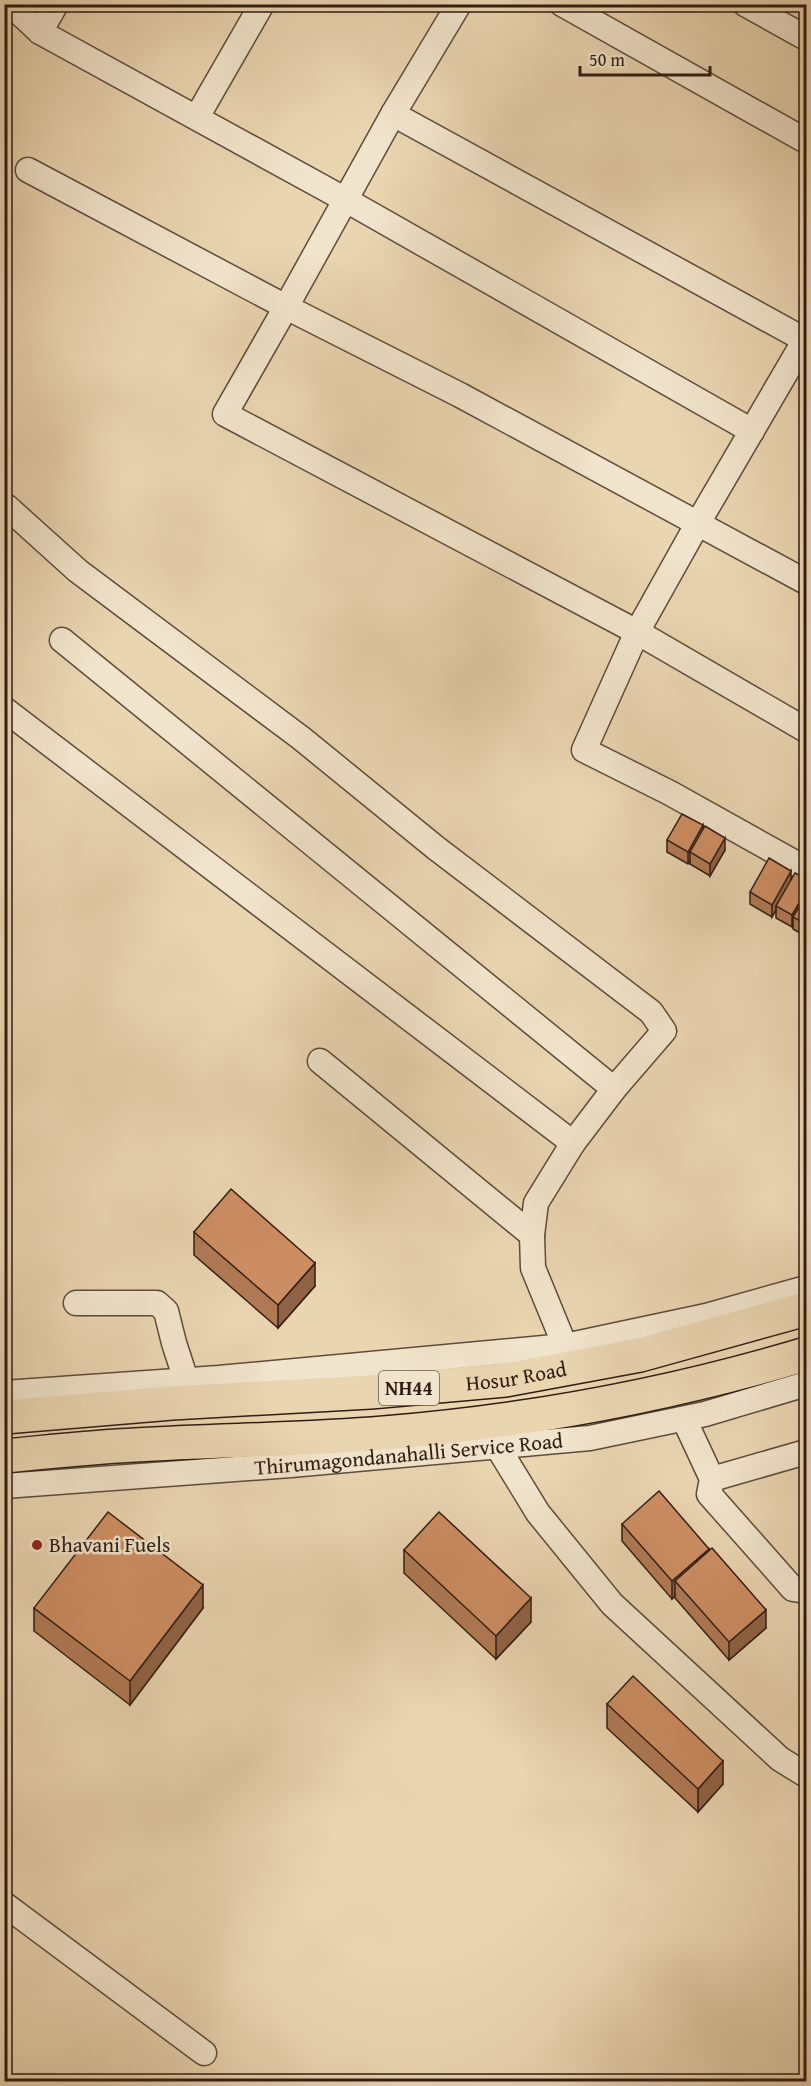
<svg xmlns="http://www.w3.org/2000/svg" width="811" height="2086" font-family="'Gentium Book Plus',serif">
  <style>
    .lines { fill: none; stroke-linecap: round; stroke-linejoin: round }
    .minor-casing { stroke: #5e4b3b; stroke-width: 27 }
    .highway-casing { stroke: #2f1d14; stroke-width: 36 }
    .minor { stroke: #f1e4cc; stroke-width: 24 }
    .highway { stroke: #ead5b1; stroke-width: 33 }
    .wall { fill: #b17a55; stroke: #2f1d14; stroke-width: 1.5 }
    .shaded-wall { fill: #906345; stroke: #2f1d14; stroke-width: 1.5 }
    .building { fill: #ce8e63; stroke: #2f1d14; stroke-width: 1.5 }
    .poi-dot { fill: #8f2418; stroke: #f1e4cc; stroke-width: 2 }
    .labels { text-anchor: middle; stroke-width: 5; stroke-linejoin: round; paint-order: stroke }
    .shield { fill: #f1e4cc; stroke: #69594b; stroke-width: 1.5 }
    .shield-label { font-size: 20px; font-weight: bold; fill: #2f1d14 }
    .street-label { font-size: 21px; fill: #2f1d14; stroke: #f1e4cc }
    .poi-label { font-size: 21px; fill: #2f1d14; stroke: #f1e4cc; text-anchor: start }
  </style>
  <rect width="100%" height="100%" fill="#ead5b1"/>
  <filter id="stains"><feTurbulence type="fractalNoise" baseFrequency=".00333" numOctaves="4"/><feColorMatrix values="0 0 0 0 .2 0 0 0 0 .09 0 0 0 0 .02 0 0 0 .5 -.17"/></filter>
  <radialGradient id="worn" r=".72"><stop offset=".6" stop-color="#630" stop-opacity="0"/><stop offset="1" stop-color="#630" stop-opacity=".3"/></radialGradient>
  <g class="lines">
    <defs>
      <g id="minor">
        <polyline points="10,4 40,32 346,200 752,431"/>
        <polyline points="459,4 393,114 286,307 460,395 806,582"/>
        <polyline points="562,4 806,141"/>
        <polyline points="745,4 806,38"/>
        <polyline points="40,32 56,4"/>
        <polyline points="393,114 805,340"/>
        <polyline points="197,117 262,4"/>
        <polyline points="28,170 286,307 225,414 637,632 584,750 670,793 806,869"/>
        <polyline points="806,338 698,523 637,632 806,730"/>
        <polyline points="7,507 78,571 301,738 436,848 651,1012 664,1031 614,1089 573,1143 536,1203 532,1235 533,1268 565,1346"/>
        <polyline points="62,640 614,1089"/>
        <polyline points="4,709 573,1143"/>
        <polyline points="320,1061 532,1235"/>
        <polyline points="76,1303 157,1303 166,1311 174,1343 186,1380"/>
        <polyline points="4,1393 219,1378 565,1346 706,1316 806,1288"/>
        <polyline points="684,1419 712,1479 709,1494 793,1589 806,1591"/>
        <polyline points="497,1446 538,1513 612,1604 780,1759 806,1775"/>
        <polyline points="712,1479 806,1452"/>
        <path id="s1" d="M4 1486 291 1465 590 1438 705 1414 806 1384"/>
        <polyline points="4,1904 204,2053"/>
      </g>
      <g id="highway">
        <path id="s2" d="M4 1417 172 1403 370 1392 505 1380 640 1355 806 1309"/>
        <path d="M4 1456C48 1452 92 1447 135 1445 218 1440 302 1440 384 1433 531 1421 666 1396 806 1354"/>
      </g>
    </defs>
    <!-- minor casing -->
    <use href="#minor" class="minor-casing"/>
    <!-- highway casing -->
    <use href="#highway" class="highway-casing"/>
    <!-- minor -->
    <use href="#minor" class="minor"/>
    <!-- highway -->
    <use href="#highway" class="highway"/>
  </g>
  <!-- wall -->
  <g class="wall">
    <polygon points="703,829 725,850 710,876 690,864 690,860 688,864 667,852 667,840"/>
    <polygon points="807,879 807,937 793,929 793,925 792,927 776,918 776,910 772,917 750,904 750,892 791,880"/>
    <polygon points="194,1232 315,1286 278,1328 194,1255"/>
    <polygon points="622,1524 709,1551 766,1628 729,1660 675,1598 675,1596 672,1599 622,1541"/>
    <polygon points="404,1550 531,1622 496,1659 404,1573"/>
    <polygon points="34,1608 203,1608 130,1705 34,1631"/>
    <polygon points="807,1701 807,1731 803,1728 803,1705"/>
    <polygon points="607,1704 723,1784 698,1812 607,1728"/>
  </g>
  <!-- shaded-wall -->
  <g class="shaded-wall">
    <polygon points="703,825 703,837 690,852 690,860 688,864 688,852"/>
    <polygon points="725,838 725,850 710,876 710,864"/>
    <polygon points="791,871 791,883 776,906 776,910 772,917 772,905"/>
    <polygon points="807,890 807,902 793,917 793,925 792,927 792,915"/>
    <polygon points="315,1263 315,1286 278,1328 278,1305"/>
    <polygon points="709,1549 709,1567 675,1581 675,1596 672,1599 672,1581"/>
    <polygon points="203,1585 203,1608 130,1705 130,1681"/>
    <polygon points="531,1598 531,1622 496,1659 496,1636"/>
    <polygon points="766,1610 766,1628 729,1660 729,1642"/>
    <polygon points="723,1761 723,1784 698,1812 698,1789"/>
  </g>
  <!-- building -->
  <g class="building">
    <polygon points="682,814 703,825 688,852 667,840"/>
    <polygon points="705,826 725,838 710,864 690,852"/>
    <polygon points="769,858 791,871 772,905 750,892"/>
    <polygon points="795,873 807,879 807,890 792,915 776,906"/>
    <polygon points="807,894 807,925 793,917"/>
    <polygon points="231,1189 315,1263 278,1305 194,1232"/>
    <polygon points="659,1491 709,1549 672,1581 622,1524"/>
    <polygon points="108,1512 203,1585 130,1681 34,1608"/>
    <polygon points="439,1512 531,1598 496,1636 404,1550"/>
    <polygon points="712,1548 766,1610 729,1642 675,1581"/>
    <polygon points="633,1676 723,1761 698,1789 607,1704"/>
    <polygon points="807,1701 807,1708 803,1705"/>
  </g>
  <!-- markers -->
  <circle class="poi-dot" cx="37" cy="1545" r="6"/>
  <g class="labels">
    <!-- shield labels -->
    <rect class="shield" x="379" y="1371" width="60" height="34" rx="4.5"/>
    <g class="shield-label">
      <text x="409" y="1395">NH44</text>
    </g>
    <!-- street labels -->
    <g class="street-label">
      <text dy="7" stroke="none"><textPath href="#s2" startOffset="514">Hosur Road</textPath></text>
      <text dy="7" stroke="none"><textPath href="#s1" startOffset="406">Thirumagondanahalli Service Road</textPath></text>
    </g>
    <!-- poi labels -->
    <g class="poi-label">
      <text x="49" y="1552">Bhavani Fuels</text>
    </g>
  </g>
  <!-- margin -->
  <rect width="811" height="2086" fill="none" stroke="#ead5b1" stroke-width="24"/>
  <rect x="6" y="6" width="799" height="2074" fill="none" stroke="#2f1d14" stroke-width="3"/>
  <rect x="12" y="12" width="787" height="2062" fill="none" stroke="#2f1d14" stroke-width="1.5"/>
  <!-- scale -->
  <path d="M580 66v9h130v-9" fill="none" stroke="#2f1d14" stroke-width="3"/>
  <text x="589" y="66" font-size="18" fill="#2f1d14" stroke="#f1e4cc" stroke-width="4.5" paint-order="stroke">50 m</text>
  <rect width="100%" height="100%" filter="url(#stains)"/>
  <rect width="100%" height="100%" fill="url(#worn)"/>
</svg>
